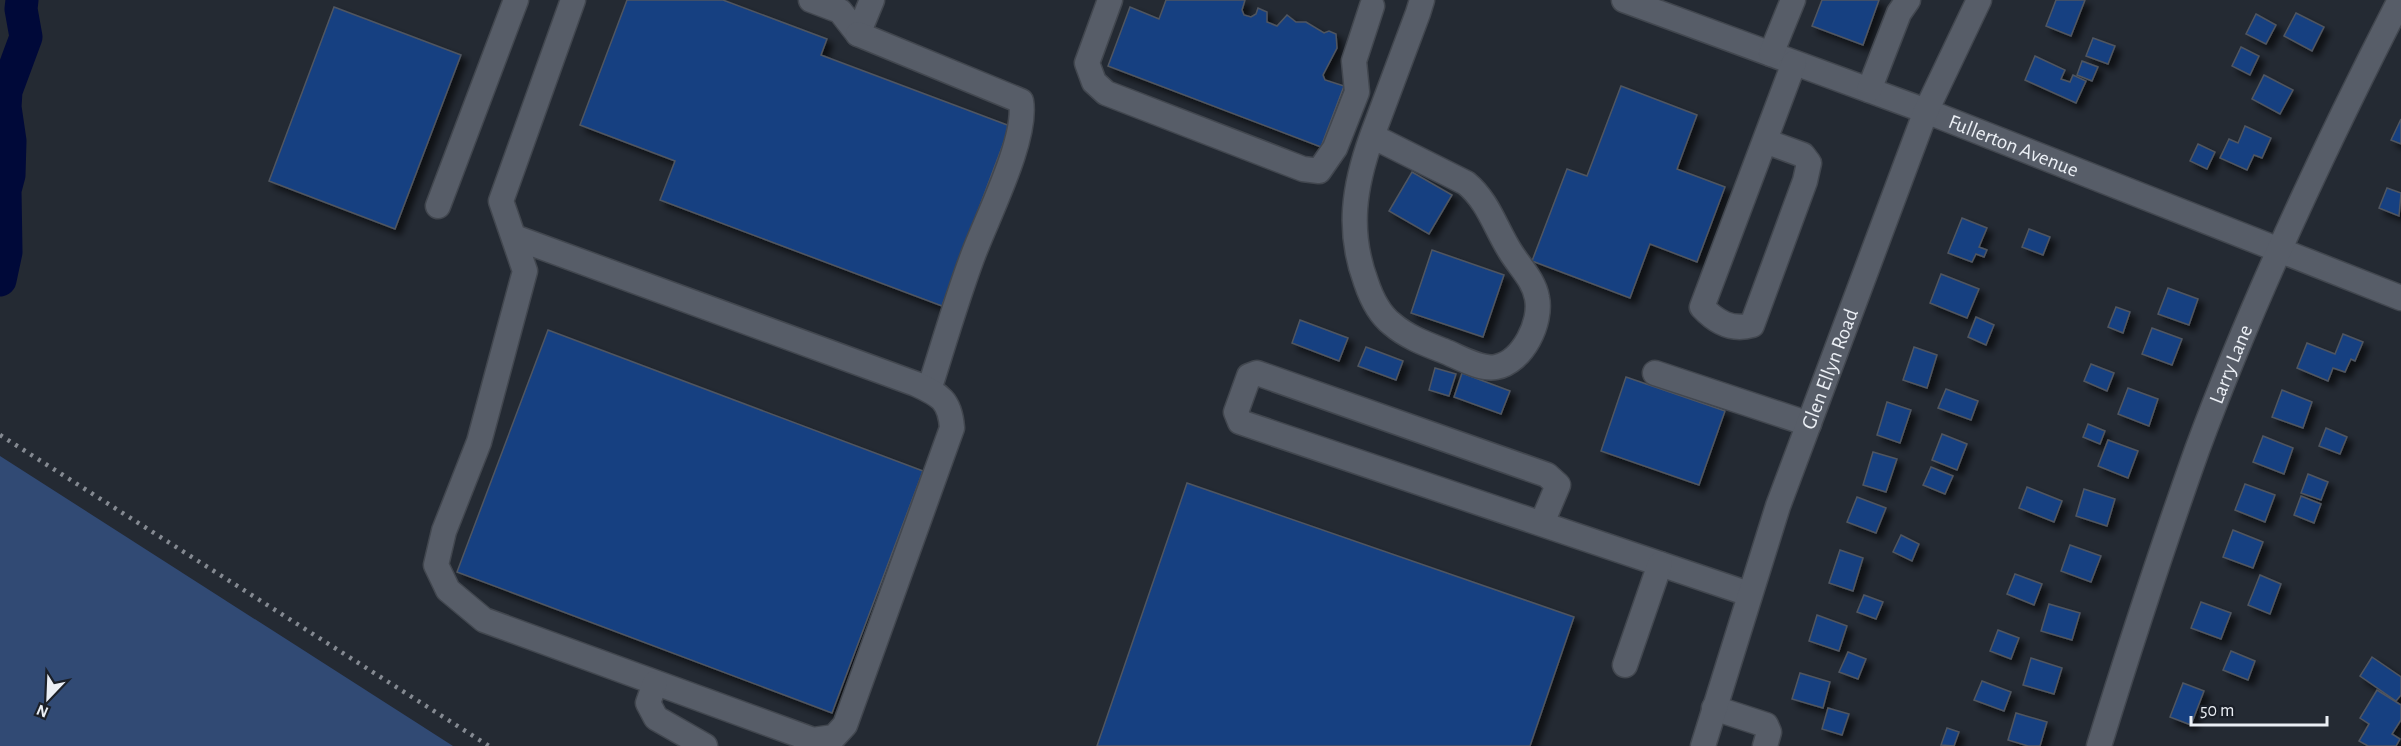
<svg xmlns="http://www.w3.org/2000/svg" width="2401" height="746" font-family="'Alegreya Sans',sans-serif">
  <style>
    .green { fill: #314a74 }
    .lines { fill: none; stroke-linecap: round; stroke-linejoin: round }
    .river { stroke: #000939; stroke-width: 33 }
    .building { fill: #163f81; stroke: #505661; stroke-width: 1.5; filter: url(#shadow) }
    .minor-casing { stroke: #42474f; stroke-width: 27 }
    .minor { stroke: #575d68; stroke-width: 24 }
    .rail { stroke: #858a92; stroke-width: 4.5; stroke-dasharray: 3 6; stroke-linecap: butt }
    .labels { text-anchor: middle; stroke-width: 6; stroke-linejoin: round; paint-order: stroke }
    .street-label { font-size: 21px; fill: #ebeff5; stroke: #1b2029 }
  </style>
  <defs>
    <filter id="shadow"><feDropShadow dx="5.5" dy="5.5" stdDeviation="3" flood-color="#0009"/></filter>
  </defs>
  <rect width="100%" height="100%" fill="#242a33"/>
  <!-- green -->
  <polygon class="green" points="0,456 453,746 0,746"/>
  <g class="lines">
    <!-- river -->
    <polyline class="river" points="0,280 6,252 5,190 9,175 10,141 5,107 6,91 26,37 21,9 22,0"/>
  </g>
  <!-- building -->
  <g class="building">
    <polygon points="627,0 723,0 827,39 821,55 1010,126 942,306 660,200 675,161 580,125"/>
    <polygon points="1166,0 1245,0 1242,10 1244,15 1251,17 1256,14 1258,8 1267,12 1267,22 1277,26 1287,15 1296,22 1306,22 1324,33 1329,31 1336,34 1337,48 1323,75 1325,80 1344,86 1321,147 1108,66 1130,7 1159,19"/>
    <polygon points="1822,0 1879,0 1863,45 1812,26"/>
    <polygon points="2056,0 2085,0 2071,36 2046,26"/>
    <polygon points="334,7 461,55 395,229 269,181"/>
    <polygon points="2296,13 2324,27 2312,51 2284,36"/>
    <polygon points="2256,14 2276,25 2266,44 2246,34"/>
    <polygon points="2093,38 2115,46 2108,64 2086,56"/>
    <polygon points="2241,47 2259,56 2250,75 2232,66"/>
    <polygon points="2035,56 2065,70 2061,79 2070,82 2073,75 2086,81 2076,103 2025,80"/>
    <polygon points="2082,61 2098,67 2092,81 2077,75"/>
    <polygon points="2264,75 2293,90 2280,114 2252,99"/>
    <polygon points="1621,86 1697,115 1677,169 1725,187 1697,262 1650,244 1630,298 1532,261 1567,169 1587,176"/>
    <polygon points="2401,119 2401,144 2391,140"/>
    <polygon points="2245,126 2271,138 2262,158 2254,155 2247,170 2220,158 2229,139 2238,143"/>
    <polygon points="2198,144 2215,152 2207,169 2190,161"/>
    <polygon points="1412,172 1452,195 1429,234 1389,211"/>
    <polygon points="2387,188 2401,193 2399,216 2379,208"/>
    <polygon points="1962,218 1987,228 1979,247 1987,250 1984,257 1976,254 1972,262 1948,253"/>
    <polygon points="2029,229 2050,237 2043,255 2022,247"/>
    <polygon points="1432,250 1504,275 1483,337 1411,313"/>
    <polygon points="1941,274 1979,289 1967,318 1930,303"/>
    <polygon points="2168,288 2198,299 2189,325 2158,314"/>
    <polygon points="2116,307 2130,312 2123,333 2108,327"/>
    <polygon points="1976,317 1994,325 1986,345 1968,337"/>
    <polygon points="1300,320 1348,338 1339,361 1292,343"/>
    <polygon points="2152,328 2182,339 2172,365 2142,354"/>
    <polygon points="548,330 923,471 832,713 457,572"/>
    <polygon points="2343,334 2363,342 2355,361 2351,359 2345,372 2333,368 2328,381 2297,368 2307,343 2335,354"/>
    <polygon points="1366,347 1403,361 1396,380 1358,366"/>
    <polygon points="1914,347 1937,355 1927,388 1903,380"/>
    <polygon points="2091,364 2114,373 2107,391 2084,381"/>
    <polygon points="1435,368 1456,374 1449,396 1429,390"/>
    <polygon points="1462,373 1510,391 1501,414 1454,397"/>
    <polygon points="1626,377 1725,411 1699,485 1601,451"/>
    <polygon points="2128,388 2158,399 2149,426 2118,414"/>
    <polygon points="1946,389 1978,401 1971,420 1938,408"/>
    <polygon points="2282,390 2312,402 2303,428 2272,417"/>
    <polygon points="1887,402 1911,410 1900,443 1877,435"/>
    <polygon points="2088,424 2105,431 2100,444 2083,437"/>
    <polygon points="2326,428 2347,437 2340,454 2319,446"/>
    <polygon points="1942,434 1967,444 1957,470 1932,460"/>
    <polygon points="2263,436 2293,448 2284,474 2253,462"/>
    <polygon points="2108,440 2138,451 2128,478 2098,466"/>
    <polygon points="1873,452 1897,459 1886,492 1863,485"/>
    <polygon points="1931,467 1953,476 1945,494 1923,485"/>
    <polygon points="2308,474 2328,482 2321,500 2301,493"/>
    <polygon points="1187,483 1574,617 1530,746 1097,746"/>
    <polygon points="2245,484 2275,495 2265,522 2235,510"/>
    <polygon points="2027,487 2062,501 2054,522 2019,508"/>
    <polygon points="2084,489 2115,499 2107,526 2076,516"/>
    <polygon points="2301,496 2321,504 2314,523 2294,515"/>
    <polygon points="1857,497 1886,508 1876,533 1847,522"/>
    <polygon points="2233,530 2263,542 2253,568 2223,557"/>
    <polygon points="1901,535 1919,544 1912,561 1893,552"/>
    <polygon points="2070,545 2101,556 2091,582 2061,571"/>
    <polygon points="1840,550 1863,558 1853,591 1829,583"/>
    <polygon points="2015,574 2042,584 2034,605 2007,594"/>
    <polygon points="2260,575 2281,584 2270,614 2248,605"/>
    <polygon points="1864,595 1883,602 1876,619 1857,612"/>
    <polygon points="2201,602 2231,613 2221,639 2191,628"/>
    <polygon points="2049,604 2080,613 2072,640 2041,631"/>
    <polygon points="1817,615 1847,626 1839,651 1809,641"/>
    <polygon points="1998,630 2019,638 2011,659 1990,651"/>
    <polygon points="2231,651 2255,661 2248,680 2223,670"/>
    <polygon points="1848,652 1866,659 1858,679 1839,672"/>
    <polygon points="2372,657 2401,677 2401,695 2396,701 2360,676"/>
    <polygon points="2031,658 2062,668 2054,694 2023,685"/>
    <polygon points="1800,673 1830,682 1823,708 1792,699"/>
    <polygon points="1982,681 2011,692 2004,711 1974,700"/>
    <polygon points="2183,683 2204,691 2191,725 2170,717"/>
    <polygon points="2377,690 2401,705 2401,720 2392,734 2400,739 2396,746 2368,746 2359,741 2369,724 2360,718"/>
    <polygon points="1828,708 1849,714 1842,735 1822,729"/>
    <polygon points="2016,713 2047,722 2040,746 2028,746 2008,740"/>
    <polygon points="1947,728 1959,732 1954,746 1941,745"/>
  </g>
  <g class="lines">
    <defs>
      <g id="minor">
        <polyline points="811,0 840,11 858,34 872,0"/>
        <polyline points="1110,0 1087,63 1094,82 1106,93 1303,169 1319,171 1335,148 1357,92 1354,61 1372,6"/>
        <path id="s1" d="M1624 0 1926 111 2401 298"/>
        <path d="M858 34 1021 101C1028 139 986 219 972 258 956 301 943 346 929 390"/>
        <polyline points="1771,54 1793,0"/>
        <polyline points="1869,90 1899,13 1908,0"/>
        <path d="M1372 136 1466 183C1488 201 1495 227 1510 251 1519 266 1534 280 1537 298 1542 322 1523 362 1496 367 1480 370 1459 357 1444 351 1426 344 1407 337 1392 324 1379 314 1371 297 1366 282 1347 231 1354 186 1372 136L1418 13 1422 0"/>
        <path d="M1765 141 1803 155 1809 163 1805 181 1752 325C1732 331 1716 322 1702 307L1794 63"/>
        <polyline points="438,206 516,0"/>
        <path d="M514 237 916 384C940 395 950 400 952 428L845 725 834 737 813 740 484 620 448 590 436 565 444 531 479 442 525 271 501 201 573 0"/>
        <polyline points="1655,373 1809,424"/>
        <polyline points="1542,523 1558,485 1547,475 1257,373 1249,376 1236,412 1240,422 1749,594"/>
        <polyline points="1625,665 1660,564"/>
        <polyline points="655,683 648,703 656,718 705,746"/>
        <polyline points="1714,708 1766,725 1769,732 1765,746"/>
        <path id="s2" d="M1703 746 1778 506 1926 111 1979 0"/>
        <path id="s3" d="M2099 746C2130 646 2162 548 2197 450 2254 296 2325 146 2400 0"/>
      </g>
    </defs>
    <!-- minor casing -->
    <use href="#minor" class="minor-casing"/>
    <!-- minor -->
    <use href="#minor" class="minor"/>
    <!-- rail -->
    <polyline class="rail" points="0,435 489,746"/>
  </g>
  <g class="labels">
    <!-- street labels -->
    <g class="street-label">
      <text dy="7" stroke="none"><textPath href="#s1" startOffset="416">Fullerton Avenue</textPath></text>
      <text dy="7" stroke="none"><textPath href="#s3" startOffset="404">Larry Lane</textPath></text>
      <text dy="7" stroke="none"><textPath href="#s2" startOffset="398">Glen Ellyn Road</textPath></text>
    </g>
  </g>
  <!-- north arrow -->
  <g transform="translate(48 698) rotate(203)" stroke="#1b2029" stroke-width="4.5" paint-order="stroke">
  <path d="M0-4.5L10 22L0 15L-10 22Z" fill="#ebeff5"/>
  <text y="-9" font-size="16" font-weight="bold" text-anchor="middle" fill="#ebeff5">N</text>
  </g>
  <!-- scale -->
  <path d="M2191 716v9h136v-9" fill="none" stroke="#ebeff5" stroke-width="3"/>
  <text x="2200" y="716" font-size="18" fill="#ebeff5" stroke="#1b2029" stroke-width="4.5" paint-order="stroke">50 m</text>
</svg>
